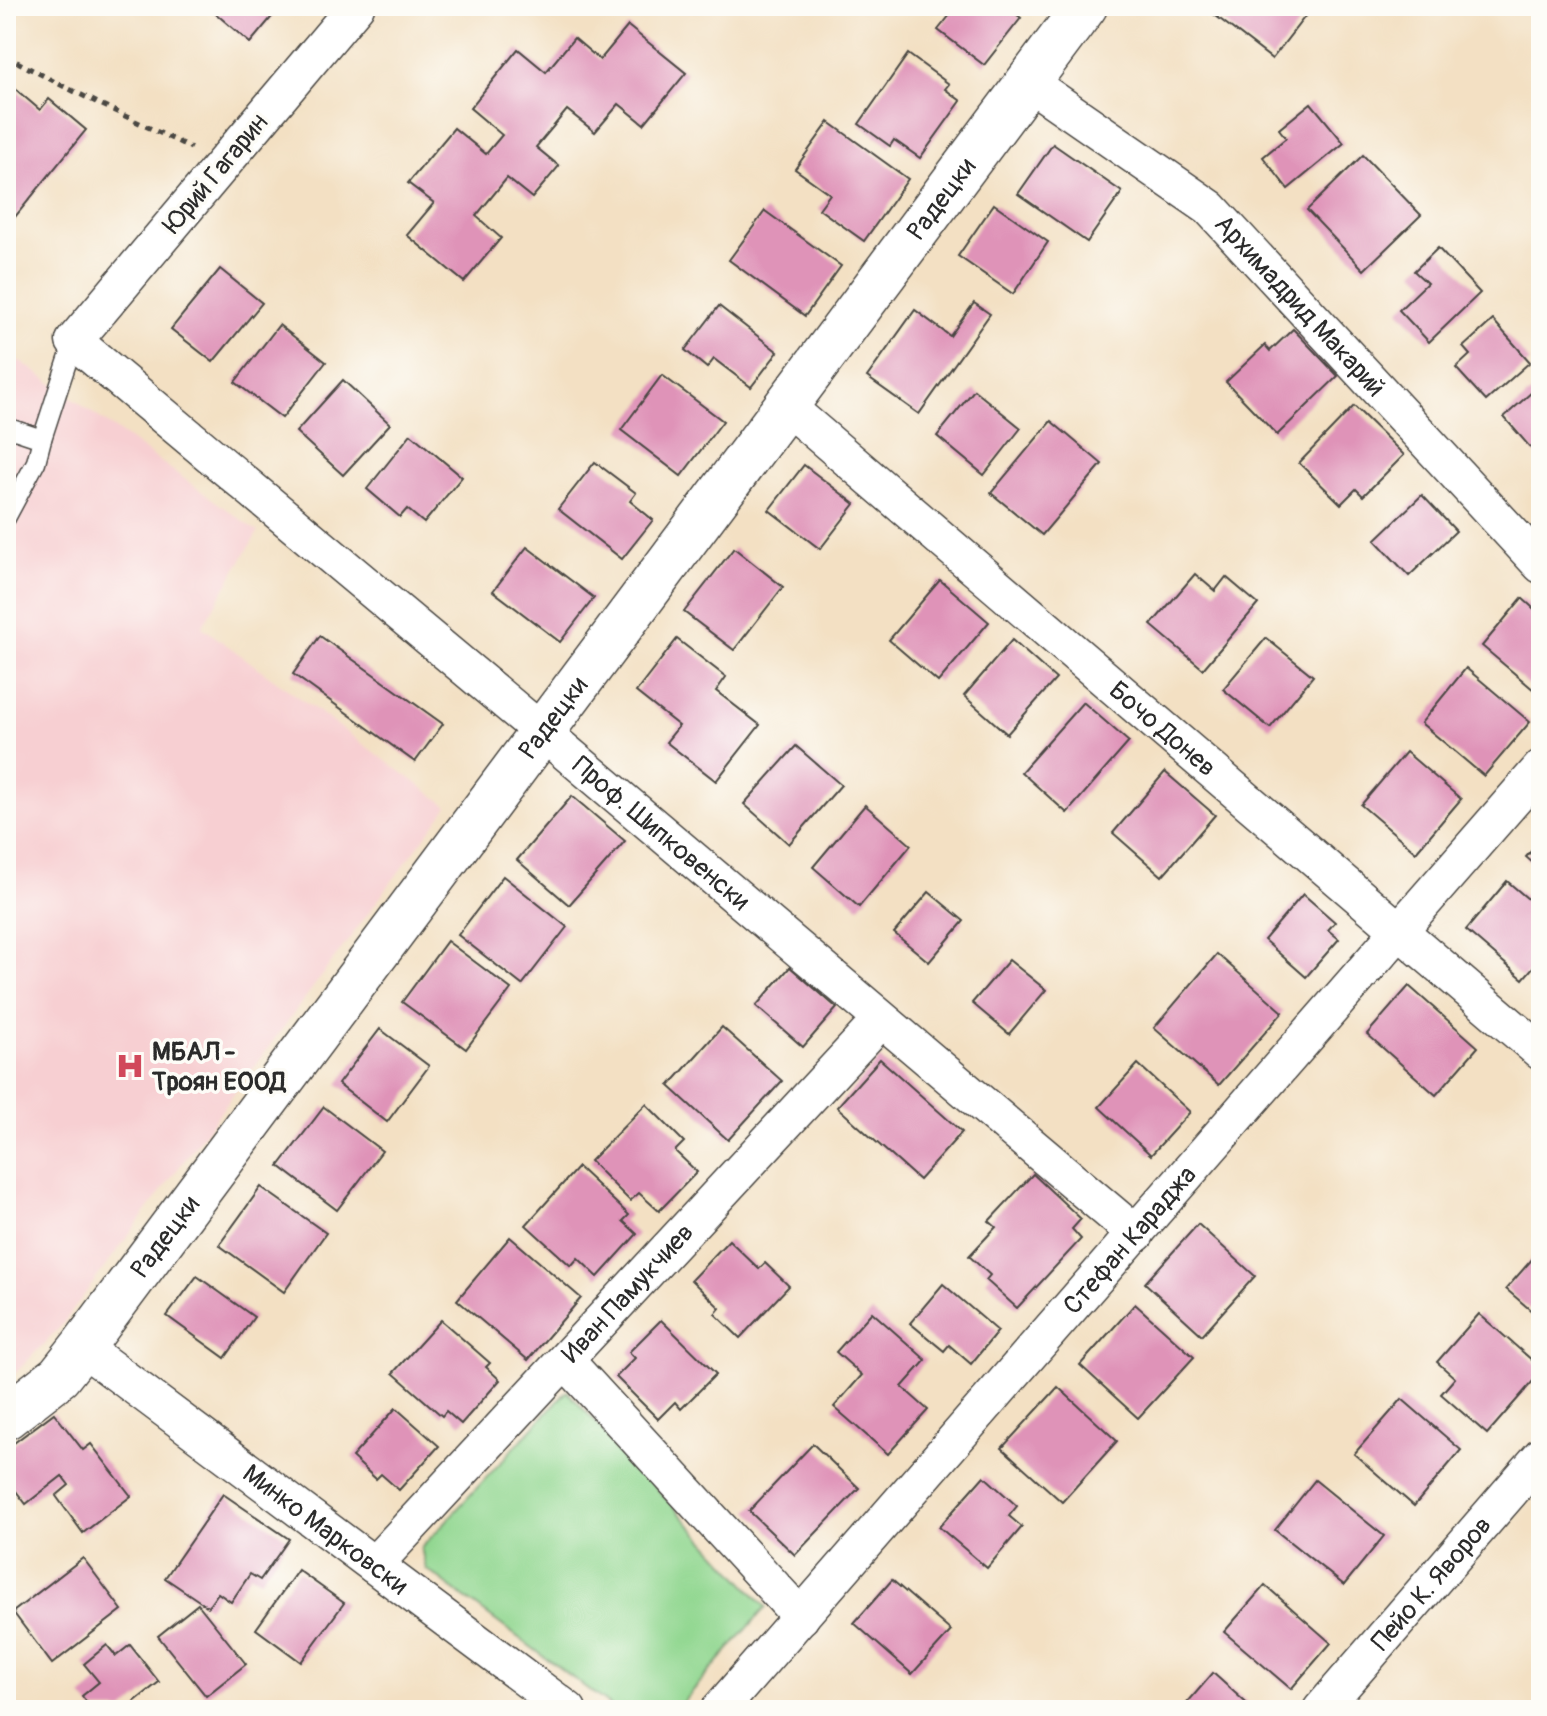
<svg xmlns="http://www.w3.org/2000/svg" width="1547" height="1716" font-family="Pangolin,sans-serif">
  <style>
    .built { fill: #f7cfd2 }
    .green { fill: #91d790; stroke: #5e815e; stroke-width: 2 }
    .building { fill: #df93b8 }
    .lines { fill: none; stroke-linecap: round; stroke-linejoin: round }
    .service-casing { stroke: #494642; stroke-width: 21 }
    .minor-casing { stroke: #494642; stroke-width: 39 }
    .tertiary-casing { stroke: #494642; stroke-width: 47 }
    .path { stroke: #494642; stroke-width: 5; stroke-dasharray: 6 6; stroke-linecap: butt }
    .service { stroke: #fff; stroke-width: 18 }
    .minor { stroke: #fff; stroke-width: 36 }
    .tertiary { stroke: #fff; stroke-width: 44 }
    .labels { text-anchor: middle; stroke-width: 7; stroke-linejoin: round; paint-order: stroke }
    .street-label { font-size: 26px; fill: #2b2b2b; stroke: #fdfcf7 }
    .poi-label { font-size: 26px; font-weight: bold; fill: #2b2b2b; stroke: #fdfcf7; text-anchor: start }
  </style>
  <rect width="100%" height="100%" fill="#fdfcf7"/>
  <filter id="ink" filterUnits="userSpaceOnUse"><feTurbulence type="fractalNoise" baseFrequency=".0125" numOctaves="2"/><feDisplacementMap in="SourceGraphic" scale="16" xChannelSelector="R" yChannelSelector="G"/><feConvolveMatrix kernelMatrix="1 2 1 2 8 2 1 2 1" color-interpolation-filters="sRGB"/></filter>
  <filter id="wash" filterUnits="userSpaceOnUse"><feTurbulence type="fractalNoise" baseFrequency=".006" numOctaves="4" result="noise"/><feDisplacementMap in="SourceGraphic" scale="32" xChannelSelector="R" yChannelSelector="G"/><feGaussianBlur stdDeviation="1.8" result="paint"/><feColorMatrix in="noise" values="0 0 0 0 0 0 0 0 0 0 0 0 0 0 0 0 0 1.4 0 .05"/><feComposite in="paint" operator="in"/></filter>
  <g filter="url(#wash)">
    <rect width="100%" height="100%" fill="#f3e0c3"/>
    <!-- built -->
    <polygon class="built" points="6,357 22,362 258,532 202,627 448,806 61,1326 6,1383"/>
    <!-- green -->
    <polygon class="green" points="567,1391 766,1607 676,1710 616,1710 426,1569 421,1548"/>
    <g id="blocks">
      <!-- building -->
      <g class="building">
        <polygon points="207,6 281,6 250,43"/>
        <polygon points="939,6 1006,6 1021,18 984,65 938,30 950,15"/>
        <polygon points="1203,6 1313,6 1272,59"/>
        <polygon points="628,26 686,73 644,124 619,104 595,132 567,110 536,147 559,166 532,198 507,178 476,216 501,238 464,282 407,235 434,203 408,183 454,128 486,154 502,135 470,108 518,49 546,72 574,38 600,60"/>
        <polygon points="908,54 949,84 945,89 961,101 920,158 894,140 890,146 859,124"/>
        <polygon points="6,81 40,110 49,99 86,130 6,228"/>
        <polygon points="1311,103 1344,143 1288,189 1263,157 1286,138 1279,129"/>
        <polygon points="829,122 908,179 864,241 819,209 830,194 795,169"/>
        <polygon points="1053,144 1122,192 1087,242 1018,194"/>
        <polygon points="1363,155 1421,215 1364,270 1307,210"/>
        <polygon points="994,204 1048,242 1013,294 958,256"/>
        <polygon points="765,211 841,266 805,316 729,260"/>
        <polygon points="1438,248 1480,293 1429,342 1399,310 1427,283 1414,271"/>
        <polygon points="220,269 262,303 213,362 171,329"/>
        <polygon points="974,303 990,314 919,414 867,377 915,310 950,336"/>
        <polygon points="719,306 778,352 751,387 714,359 707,368 685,350"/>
        <polygon points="1493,320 1530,362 1486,401 1456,368 1470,355 1463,347"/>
        <polygon points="279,325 326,362 282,418 235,382"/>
        <polygon points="1293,329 1338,376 1277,435 1226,382 1265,345 1270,351"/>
        <polygon points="662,375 723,421 681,476 621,430"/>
        <polygon points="343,380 390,424 343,475 296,432"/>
        <polygon points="1541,384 1541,460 1504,417"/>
        <polygon points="974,390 1021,428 984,475 937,436"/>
        <polygon points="1354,406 1404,455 1363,496 1356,489 1341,504 1299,463"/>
        <polygon points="1051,421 1102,464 1042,535 991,493"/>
        <polygon points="411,434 462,477 424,523 407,509 400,517 367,489"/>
        <polygon points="595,462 636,493 630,501 653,520 622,559 558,509"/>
        <polygon points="804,465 855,504 820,549 769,510"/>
        <polygon points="1422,495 1456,531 1409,576 1375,540"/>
        <polygon points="527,547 594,598 560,642 493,591"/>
        <polygon points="734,548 783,587 734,650 684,612"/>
        <polygon points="1195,574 1215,591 1226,577 1258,604 1203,669 1151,625"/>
        <polygon points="940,580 989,622 938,682 889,640"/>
        <polygon points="1522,598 1541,615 1541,696 1482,646"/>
        <polygon points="320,636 443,724 415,762 293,674"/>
        <polygon points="1266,638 1313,676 1270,728 1223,689"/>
        <polygon points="677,639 726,677 716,691 760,725 716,781 666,742 679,726 636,692"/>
        <polygon points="1012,640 1056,679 1007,734 964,696"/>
        <polygon points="1466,668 1530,722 1484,776 1421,723"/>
        <polygon points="1083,702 1129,742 1067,813 1021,772"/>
        <polygon points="796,746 841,785 789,844 744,804"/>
        <polygon points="1406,752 1461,799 1416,852 1361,805"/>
        <polygon points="1165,772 1215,815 1162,876 1113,833"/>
        <polygon points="572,796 625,841 569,905 517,860"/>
        <polygon points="865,805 911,845 859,907 813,867"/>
        <polygon points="1541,840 1541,870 1526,857"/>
        <polygon points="503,876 567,927 522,985 458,935"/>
        <polygon points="1507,881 1541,910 1541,958 1523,979 1466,930"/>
        <polygon points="929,892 964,921 929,962 894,933"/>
        <polygon points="1303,894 1335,922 1328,930 1339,939 1306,977 1264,940"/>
        <polygon points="447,941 511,989 466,1049 402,1002"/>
        <polygon points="1217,954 1283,1012 1219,1085 1154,1028"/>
        <polygon points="1009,960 1046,990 1009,1034 972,1003"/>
        <polygon points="790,967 837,1008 803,1047 756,1006"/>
        <polygon points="1409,986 1478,1047 1436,1095 1367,1034"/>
        <polygon points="722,1027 782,1081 728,1140 669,1086"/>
        <polygon points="380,1029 429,1066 387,1122 338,1084"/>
        <polygon points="880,1059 962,1132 919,1180 837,1107"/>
        <polygon points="1138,1064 1190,1112 1151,1155 1099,1107"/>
        <polygon points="646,1104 684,1142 675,1151 697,1172 659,1211 639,1193 630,1201 590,1161"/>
        <polygon points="324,1107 382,1151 337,1210 279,1166"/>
        <polygon points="578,1167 629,1215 623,1221 637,1234 598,1277 578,1258 571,1266 526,1225"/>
        <polygon points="1033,1174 1081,1219 1072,1229 1081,1239 1017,1308 986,1280 990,1275 969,1256 996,1227 989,1221"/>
        <polygon points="261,1187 326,1233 284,1292 219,1245"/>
        <polygon points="1198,1224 1255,1276 1202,1335 1145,1283"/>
        <polygon points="510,1237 581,1298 528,1360 457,1300"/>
        <polygon points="729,1240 759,1269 765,1263 789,1286 740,1338 715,1314 720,1308 691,1280"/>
        <polygon points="1541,1249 1541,1319 1506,1289"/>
        <polygon points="197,1276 254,1317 225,1358 167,1316"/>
        <polygon points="943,1284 998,1331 971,1364 949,1345 944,1351 910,1323"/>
        <polygon points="1135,1304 1194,1357 1138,1418 1080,1365"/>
        <polygon points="872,1312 926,1360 902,1387 928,1410 888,1454 834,1407 862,1375 836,1352"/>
        <polygon points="1479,1314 1541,1368 1541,1372 1487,1434 1441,1394 1455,1378 1437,1362"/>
        <polygon points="441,1320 490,1363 486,1367 500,1380 461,1424 446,1411 442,1416 393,1373"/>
        <polygon points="661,1320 716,1374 681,1409 675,1402 658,1419 616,1377 635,1358 629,1352"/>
        <polygon points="1058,1387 1117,1441 1062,1502 1002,1448"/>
        <polygon points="1402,1399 1461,1450 1414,1506 1354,1454"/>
        <polygon points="396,1408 439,1446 399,1490 381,1474 376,1479 352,1457"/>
        <polygon points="54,1413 83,1450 91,1444 131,1496 83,1533 56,1496 69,1485 62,1476 26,1504 6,1478 6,1449"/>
        <polygon points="813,1444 859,1488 795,1555 749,1511"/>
        <polygon points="984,1476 1017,1506 1009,1516 1022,1527 987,1568 939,1527"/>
        <polygon points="1315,1480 1384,1536 1344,1585 1275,1530"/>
        <polygon points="223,1494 289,1539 260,1580 250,1574 231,1602 218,1593 208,1607 165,1578"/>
        <polygon points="83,1558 122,1610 52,1664 13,1612"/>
        <polygon points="298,1570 344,1603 301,1662 256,1629"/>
        <polygon points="892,1580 951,1631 912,1674 854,1623"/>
        <polygon points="1265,1585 1331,1643 1291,1689 1224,1632"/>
        <polygon points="198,1604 246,1664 206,1696 158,1636"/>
        <polygon points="107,1645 116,1656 130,1645 159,1682 124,1710 93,1710 82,1696 99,1682 84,1664"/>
        <polygon points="1213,1673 1254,1710 1181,1710"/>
      </g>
    </g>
  </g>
  <g filter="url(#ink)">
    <use href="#blocks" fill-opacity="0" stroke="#494642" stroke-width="2"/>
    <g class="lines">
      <defs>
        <g id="service">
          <polyline points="6,427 42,439 36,462 6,518"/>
          <polyline points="42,439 74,341"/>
        </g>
        <g id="minor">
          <path id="s1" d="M356 6 74 341 542 732 1136 1234"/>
          <path id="s2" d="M1028 82 1210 208 1541 565"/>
          <path id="s3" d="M786 406 1541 1052"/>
          <path id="s4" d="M82 1347 568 1710"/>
          <polyline points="565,1360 801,1617"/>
          <path id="s5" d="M374 1565 881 1020"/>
          <path id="s6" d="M719 1710 1541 768"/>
          <path id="s7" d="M1321 1710 1541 1456"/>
        </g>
        <g id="tertiary">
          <path id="s8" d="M6 1417 59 1376 82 1347 1085 6"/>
        </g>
      </defs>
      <!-- service casing -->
      <use href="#service" class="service-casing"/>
      <!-- minor casing -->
      <use href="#minor" class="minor-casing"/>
      <!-- tertiary casing -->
      <use href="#tertiary" class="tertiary-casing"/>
      <!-- path -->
      <polyline class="path" points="6,56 63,86 191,148"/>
      <!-- service -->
      <use href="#service" class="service"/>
      <!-- minor -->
      <use href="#minor" class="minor"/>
      <!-- tertiary -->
      <use href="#tertiary" class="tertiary"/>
    </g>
  </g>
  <!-- icons -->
  <defs>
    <symbol id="hospital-bare" viewBox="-9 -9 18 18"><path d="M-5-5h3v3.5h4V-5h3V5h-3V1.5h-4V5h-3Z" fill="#d1495b" stroke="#fdfcf7" stroke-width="2.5" paint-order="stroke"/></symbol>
  </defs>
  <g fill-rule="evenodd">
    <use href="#hospital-bare" x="110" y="1046" width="40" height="40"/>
  </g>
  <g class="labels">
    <!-- street labels -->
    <g class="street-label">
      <text transform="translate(215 173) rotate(-50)" y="9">Юрий Гагарин</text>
      <text dy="9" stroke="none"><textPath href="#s8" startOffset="1538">Радецки</textPath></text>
      <text dy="9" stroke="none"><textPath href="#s2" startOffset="354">Архимадрид Макарий</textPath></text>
      <text dy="9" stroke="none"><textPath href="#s8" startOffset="890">Радецки</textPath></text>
      <text dy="9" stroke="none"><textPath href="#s3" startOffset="496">Бочо Донев</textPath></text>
      <text dy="9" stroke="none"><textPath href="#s1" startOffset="1204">Проф. Шипковенски</textPath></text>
      <text dy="9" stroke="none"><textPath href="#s8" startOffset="242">Радецки</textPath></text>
      <text dy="9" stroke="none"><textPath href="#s6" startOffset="624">Стефан Караджа</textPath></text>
      <text dy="9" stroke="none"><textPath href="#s5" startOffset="372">Иван Памукчиев</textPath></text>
      <text dy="9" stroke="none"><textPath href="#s4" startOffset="304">Минко Марковски</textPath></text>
      <text dy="9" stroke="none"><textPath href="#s7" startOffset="168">Пейо К. Яворов</textPath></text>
    </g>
    <!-- poi labels -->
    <g class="poi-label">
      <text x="152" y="1060">МБАЛ -<tspan x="152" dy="30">Троян ЕООД</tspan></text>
    </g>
  </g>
  <!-- margin -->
  <rect width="1547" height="1716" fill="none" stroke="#fdfcf7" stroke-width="32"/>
</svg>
